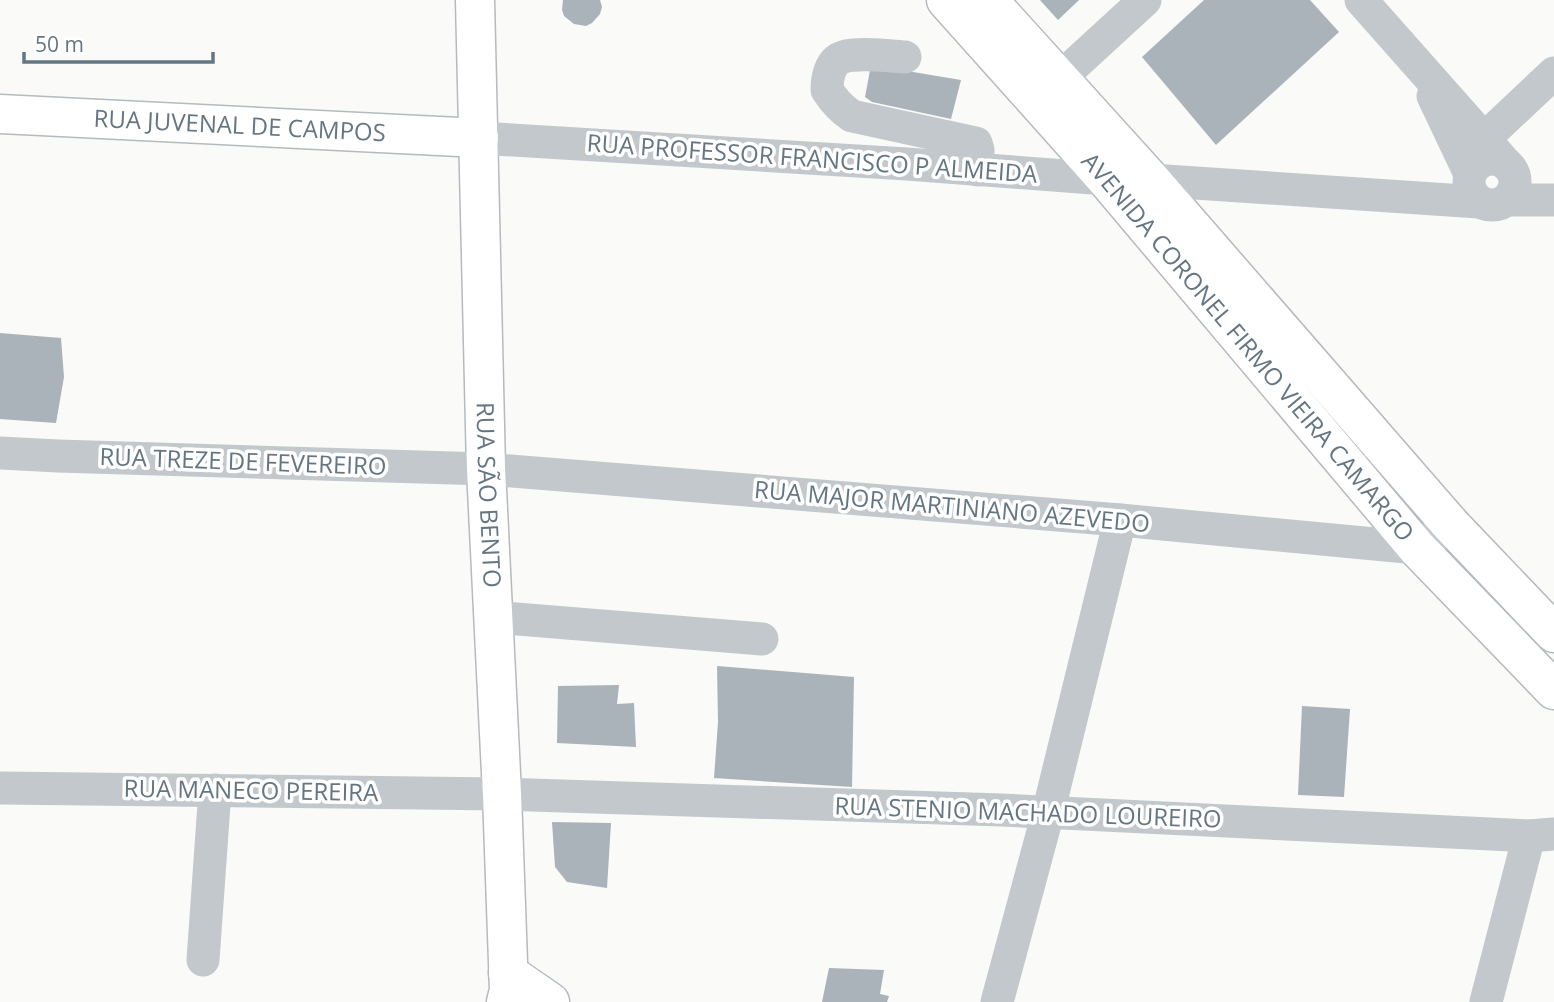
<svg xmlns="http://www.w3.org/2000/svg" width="1554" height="1002" font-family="'Open Sans',sans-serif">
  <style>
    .building { fill: #aab3b9 }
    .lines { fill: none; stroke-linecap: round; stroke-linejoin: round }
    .major-casing { stroke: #b5babe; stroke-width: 41 }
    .minor { stroke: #c3c8cc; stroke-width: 33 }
    .major { stroke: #fff; stroke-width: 38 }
    .labels { text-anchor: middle; stroke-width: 7; stroke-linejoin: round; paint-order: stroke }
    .street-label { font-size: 24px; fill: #657683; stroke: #fff }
  </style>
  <rect width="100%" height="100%" fill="#fafaf8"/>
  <!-- building -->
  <g class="building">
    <polygon points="563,0 600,0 602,7 600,14 592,23 586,26 574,24 564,16 562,10"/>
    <polygon points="1040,0 1079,0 1058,20"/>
    <polygon points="1204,0 1310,0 1339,32 1216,145 1142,57"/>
    <polygon points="871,65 961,80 951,119 872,102 865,97"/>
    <polygon points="0,333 61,338 64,377 56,423 0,419"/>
    <polygon points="717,666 854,677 852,787 714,778 718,722"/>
    <polygon points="619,685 617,704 634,703 636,747 557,743 558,686"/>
    <polygon points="1302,706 1350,709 1344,797 1298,795"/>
    <polygon points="552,822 611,823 607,888 567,882 555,867"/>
    <polygon points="829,968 884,970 880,994 889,996 887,1002 822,1002"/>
  </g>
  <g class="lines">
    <defs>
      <g id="major">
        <path id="s1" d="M475 0 486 469 502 794 509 990 506 1002"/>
        <path id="s2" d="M946 0 1106 179 1417 548 1554 690"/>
        <polyline points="988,0 1151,180 1451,525 1554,633"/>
        <path id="s3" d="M0 114 479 138"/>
        <polyline points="508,973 550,1002"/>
      </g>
    </defs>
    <!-- major casing -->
    <use href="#major" class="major-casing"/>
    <!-- minor -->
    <g class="minor">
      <polyline points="1361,0 1508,166"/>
      <path d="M905 57C889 56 858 52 843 57 830 61 827 78 827 90 834 101 841 109 852 116L976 143 978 150V170"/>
      <polyline points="1059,79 1145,0"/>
      <polyline points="1433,96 1470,174"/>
      <polyline points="479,138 907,164 1106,179 1151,180 1479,202"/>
      <polyline points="1485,138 1554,73"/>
      <circle cx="1492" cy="182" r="23"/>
      <polyline points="1508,200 1554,200"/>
      <polyline points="0,453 58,456 486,469 1120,520 1417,548 1451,525"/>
      <polyline points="493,617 762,639"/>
      <polyline points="0,788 502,794 1002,810 1529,836 1554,834"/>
      <polyline points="203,960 215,790"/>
      <polyline points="997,1002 1048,813 1120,520"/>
      <polyline points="1486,1002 1529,836"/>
    </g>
    <!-- major -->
    <use href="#major" class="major"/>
  </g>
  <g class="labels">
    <!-- street labels -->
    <g class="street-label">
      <text dy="8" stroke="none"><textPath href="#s3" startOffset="240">RUA JUVENAL DE CAMPOS</textPath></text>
      <text transform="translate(812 159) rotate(4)" y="8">RUA PROFESSOR FRANCISCO P ALMEIDA</text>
      <text dy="8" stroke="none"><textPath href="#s2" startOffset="460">AVENIDA CORONEL FIRMO VIEIRA CAMARGO</textPath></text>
      <text transform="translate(243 462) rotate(2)" y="8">RUA TREZE DE FEVEREIRO</text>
      <text dy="8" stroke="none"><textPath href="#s1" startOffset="495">RUA SÃO BENTO</textPath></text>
      <text transform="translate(952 507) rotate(5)" y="8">RUA MAJOR MARTINIANO AZEVEDO</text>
      <text transform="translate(251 791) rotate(1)" y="8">RUA MANECO PEREIRA</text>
      <text transform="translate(1028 813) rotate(2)" y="8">RUA STENIO MACHADO LOUREIRO</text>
    </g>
  </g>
  <!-- scale -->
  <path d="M24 52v10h189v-10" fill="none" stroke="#657683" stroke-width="3.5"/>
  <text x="35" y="52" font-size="21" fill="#657683" stroke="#ffffff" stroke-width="5" paint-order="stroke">50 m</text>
</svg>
